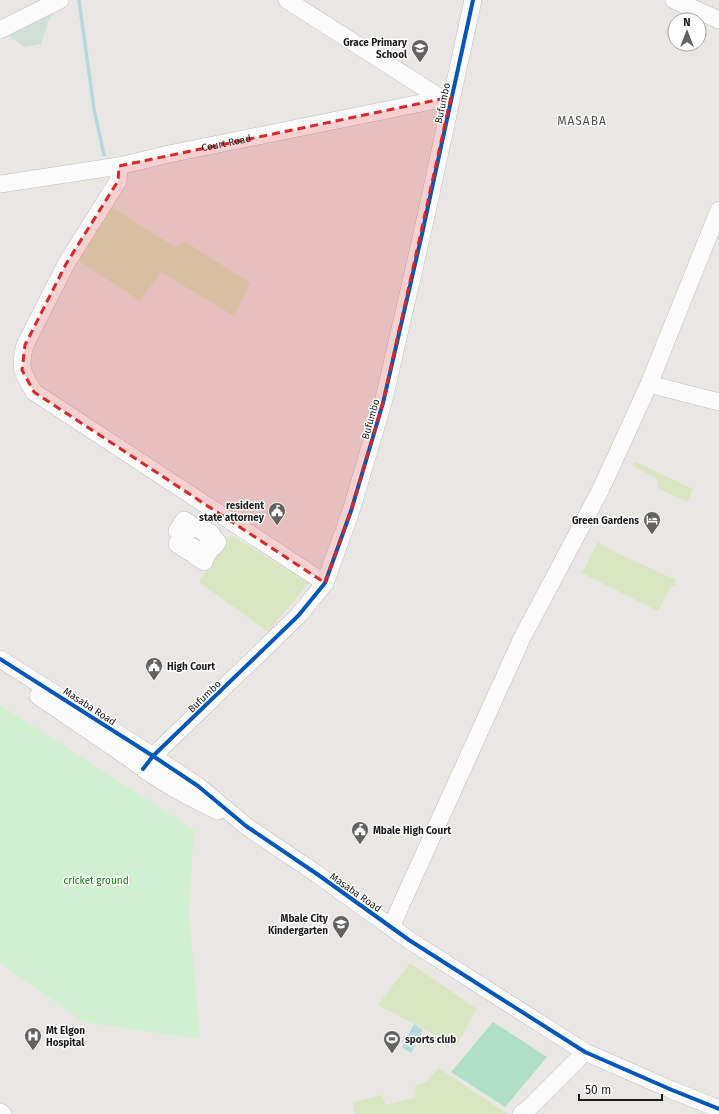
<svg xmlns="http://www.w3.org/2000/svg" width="719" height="1114" font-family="'Fira Sans',sans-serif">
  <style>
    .grass { fill: #dae6c2 }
    .wetland { fill: #d1e0d6 }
    .park { fill: #d1f0cf }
    .pitch { fill: #afe0c6 }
    .water { fill: #b7d9dd }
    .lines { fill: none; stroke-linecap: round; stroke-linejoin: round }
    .stream { stroke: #b7d9dd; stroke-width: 3.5 }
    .minor-casing { stroke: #c0bfbe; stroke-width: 18 }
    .minor { stroke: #fcfbfb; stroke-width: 17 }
    .cycleway-casing { stroke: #fff; stroke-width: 6 }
    .cycleway { stroke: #0057b8; stroke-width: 4 }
    .marked { fill: #d62828; fill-opacity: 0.2; stroke: #d62828; stroke-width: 3; stroke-dasharray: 8 5; stroke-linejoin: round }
    .labels { text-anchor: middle; stroke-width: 3; stroke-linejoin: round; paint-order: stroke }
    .poi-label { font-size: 10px; font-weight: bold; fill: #1b1b1b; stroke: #fff; text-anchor: end }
    .street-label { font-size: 10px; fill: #1b1b1b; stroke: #fff }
    .park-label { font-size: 10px; fill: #10740e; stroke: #fff }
    .quarter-label { font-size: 12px; letter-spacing: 1px; fill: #4e4e4e; stroke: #fff }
  </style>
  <rect width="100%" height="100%" fill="#e9e7e4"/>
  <!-- grass -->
  <g class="grass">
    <polygon points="108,205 175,247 186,242 250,283 234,316 161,272 140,301 73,257"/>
    <polygon points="636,462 693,489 687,502 659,489 657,479 632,465"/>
    <polygon points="231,535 309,583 268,632 199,582"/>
    <polygon points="598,542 617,553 676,580 675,586 671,585 658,611 582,573"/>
    <polygon points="410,963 477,1009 456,1046 378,1005"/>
    <polygon points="439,1068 507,1114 355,1114 353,1102 381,1095 386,1105 416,1097 415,1086 426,1082"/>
  </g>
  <!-- wetland -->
  <polygon class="wetland" points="38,0 62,0 48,22 41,44 25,47 9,36 16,12"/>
  <!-- park -->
  <polygon class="park" points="0,705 194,830 189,913 200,1039 84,1022 0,963"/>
  <!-- pitch -->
  <polygon class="pitch" points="493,1022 547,1057 505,1107 451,1072"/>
  <!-- water -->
  <polygon class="water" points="414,1024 423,1030 411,1053 402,1047"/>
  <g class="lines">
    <!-- stream -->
    <polyline class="stream" points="79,0 94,109 104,155"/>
    <defs>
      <g id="minor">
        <polyline points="287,0 442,99"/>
        <polyline points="674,0 719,20"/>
        <polyline points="0,30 60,0"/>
        <path d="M119 166 118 181 66 264 25 345C19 367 22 373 34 392L325 583"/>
        <path id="s1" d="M0 184 119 166 169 154 451 97"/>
        <polyline points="649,384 719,402"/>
        <polyline points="204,562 195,556 199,551 193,547 189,552 177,544 181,538 184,540 186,536 177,531 184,520 205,533 207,531 212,534 208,540 210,542 212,538 218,542 214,547 213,546 203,561 204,562"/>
        <polyline points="0,659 153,756 198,786 246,826 317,874 409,940 585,1052 672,1090 719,1109"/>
        <path d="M38 696 129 758C156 780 187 796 218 811"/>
        <polyline points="143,769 153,756 298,616 325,583 351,511 383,403 422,234 473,0"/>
        <polyline points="391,927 522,638 601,489 649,384 719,210"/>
        <polyline points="0,1112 3,1114"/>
        <polyline points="521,1114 528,1109 585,1052"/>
      </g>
    </defs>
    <!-- minor casing -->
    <use href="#minor" class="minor-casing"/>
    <!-- minor -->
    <use href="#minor" class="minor"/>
    <defs>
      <g id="cycleway">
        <polyline points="0,659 153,756 198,786 246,826 317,874 409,940 585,1052 672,1090 719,1109"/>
        <polyline points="143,769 153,756 298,616 325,583 351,511 383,403 422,234 473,0"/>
      </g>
    </defs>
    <!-- cycleway casing -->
    <use href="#cycleway" class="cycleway-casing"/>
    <!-- cycleway -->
    <use href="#cycleway" class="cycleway"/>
  </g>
  <!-- marked area -->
  <path class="marked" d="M451 97 383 403 351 511 325 583 34 392 22 370 25 345 66 264 118 181 119 166Z"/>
  <!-- icons -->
  <defs>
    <symbol id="school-pin" viewBox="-11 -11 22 30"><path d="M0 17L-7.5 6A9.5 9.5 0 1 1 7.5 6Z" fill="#636261" stroke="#fff"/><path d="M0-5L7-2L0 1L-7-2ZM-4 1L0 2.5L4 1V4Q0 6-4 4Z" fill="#fff"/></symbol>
    <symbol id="civic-pin" viewBox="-11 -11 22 30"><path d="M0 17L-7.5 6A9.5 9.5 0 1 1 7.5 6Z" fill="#636261" stroke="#fff"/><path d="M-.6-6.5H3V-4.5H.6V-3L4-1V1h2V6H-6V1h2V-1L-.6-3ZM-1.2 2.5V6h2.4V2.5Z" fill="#fff"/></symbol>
    <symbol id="hotel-pin" viewBox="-11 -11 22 30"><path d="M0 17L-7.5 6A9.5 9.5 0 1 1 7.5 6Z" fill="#636261" stroke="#fff"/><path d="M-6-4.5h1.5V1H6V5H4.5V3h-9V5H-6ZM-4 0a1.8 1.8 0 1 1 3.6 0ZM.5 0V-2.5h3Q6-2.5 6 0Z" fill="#fff"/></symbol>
    <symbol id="hospital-pin" viewBox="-11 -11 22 30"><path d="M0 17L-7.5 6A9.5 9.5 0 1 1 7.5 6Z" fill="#636261" stroke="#fff"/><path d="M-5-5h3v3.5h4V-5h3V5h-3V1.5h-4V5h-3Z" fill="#fff"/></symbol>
    <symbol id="stadium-pin" viewBox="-11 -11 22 30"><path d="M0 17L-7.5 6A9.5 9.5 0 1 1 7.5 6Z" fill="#636261" stroke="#fff"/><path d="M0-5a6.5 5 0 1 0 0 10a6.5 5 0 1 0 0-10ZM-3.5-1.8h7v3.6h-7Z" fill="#fff"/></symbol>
  </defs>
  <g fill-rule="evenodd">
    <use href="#school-pin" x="410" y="38" width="20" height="27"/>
    <use href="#civic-pin" x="267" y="501" width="20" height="27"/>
    <use href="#hotel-pin" x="642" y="510" width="20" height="27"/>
    <use href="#civic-pin" x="144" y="656" width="20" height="27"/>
    <use href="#civic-pin" x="350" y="820" width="20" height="27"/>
    <use href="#school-pin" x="331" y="914" width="20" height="27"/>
    <use href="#hospital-pin" x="23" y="1026" width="20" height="27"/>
    <use href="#stadium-pin" x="382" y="1029" width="20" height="27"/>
  </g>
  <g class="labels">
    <!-- poi labels -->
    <g class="poi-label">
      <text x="407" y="46">Grace Primary<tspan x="407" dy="12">School</tspan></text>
      <text x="264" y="509">resident<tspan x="264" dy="12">state attorney</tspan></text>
      <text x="639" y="524">Green Gardens</text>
      <text x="167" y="670" text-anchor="start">High Court</text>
      <text x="373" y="834" text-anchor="start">Mbale High Court</text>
      <text x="328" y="922">Mbale City<tspan x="328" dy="12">Kindergarten</tspan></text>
      <text x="46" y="1034" text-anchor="start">Mt Elgon<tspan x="46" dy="12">Hospital</tspan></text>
      <text x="405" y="1043" text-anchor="start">sports club</text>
    </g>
    <!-- street labels -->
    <g class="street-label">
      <text transform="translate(442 103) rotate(-78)" y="4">Bufumbo</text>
      <text dy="4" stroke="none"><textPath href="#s1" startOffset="230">Court Road</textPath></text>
      <text transform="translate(370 419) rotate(-74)" y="4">Bufumbo</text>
      <text transform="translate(204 696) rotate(-44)" y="4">Bufumbo</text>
      <text transform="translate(90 706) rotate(33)" y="4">Masaba Road</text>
      <text transform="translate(356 892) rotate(35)" y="4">Masaba Road</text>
    </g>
    <!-- park labels -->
    <g class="park-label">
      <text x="96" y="884">cricket ground</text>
    </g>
    <!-- quarter labels -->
    <g class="quarter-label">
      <text x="582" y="125">MASABA</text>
    </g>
  </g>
  <!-- north arrow -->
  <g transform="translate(687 32)"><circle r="19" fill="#ffffff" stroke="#a4a4a4"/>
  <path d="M0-3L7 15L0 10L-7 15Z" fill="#636261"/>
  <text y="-6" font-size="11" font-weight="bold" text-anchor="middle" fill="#1b1b1b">N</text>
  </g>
  <!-- scale -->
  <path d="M579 1094v6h83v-6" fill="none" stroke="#1b1b1b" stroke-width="2"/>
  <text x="585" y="1094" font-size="12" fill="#1b1b1b" stroke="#ffffff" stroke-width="3" paint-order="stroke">50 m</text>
</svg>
